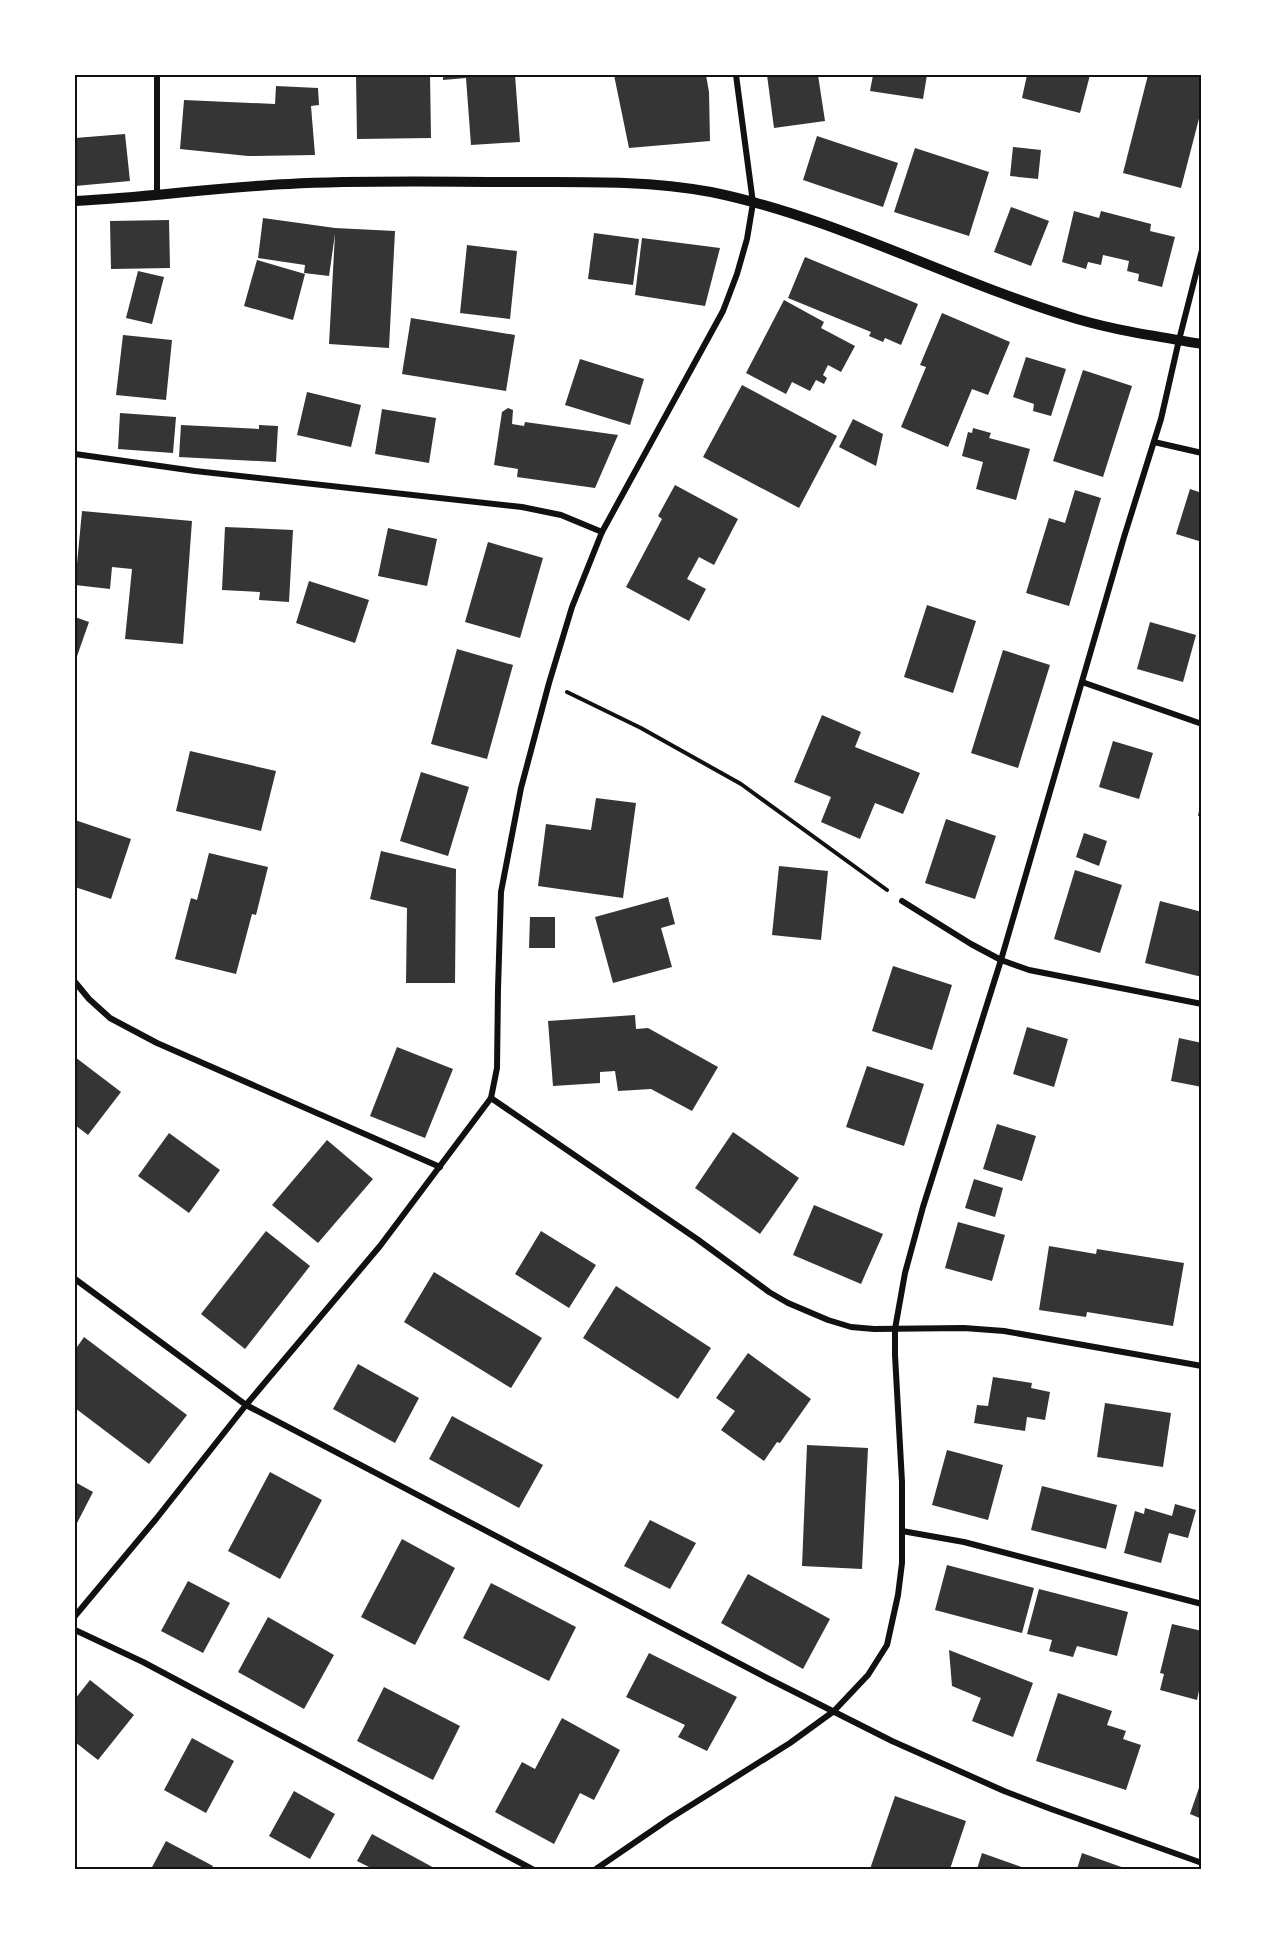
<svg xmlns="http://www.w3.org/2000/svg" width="1277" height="1944" font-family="Mulish,sans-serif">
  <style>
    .building { fill: #353535 }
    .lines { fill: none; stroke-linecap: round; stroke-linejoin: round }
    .path { stroke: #111; stroke-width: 4 }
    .minor { stroke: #111; stroke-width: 6 }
    .tertiary { stroke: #111; stroke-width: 10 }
    .neatline { fill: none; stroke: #111; stroke-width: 2 }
  </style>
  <rect width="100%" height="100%" fill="#fff"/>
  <!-- building -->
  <g class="building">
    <polygon points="356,75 430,75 431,138 357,139"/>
    <polygon points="443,75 515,75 520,142 471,145 466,78 443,80"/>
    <polygon points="614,75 706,75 709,92 710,141 629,148"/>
    <polygon points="767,75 818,75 825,121 774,128"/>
    <polygon points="873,75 927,75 923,99 870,91"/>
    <polygon points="1027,75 1090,75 1080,113 1022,98"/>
    <polygon points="1148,75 1202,75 1202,107 1181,188 1123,173"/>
    <polygon points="276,86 318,88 319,105 311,106 315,155 248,156 180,149 184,100 275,104"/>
    <polygon points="125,134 130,181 75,186 75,138"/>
    <polygon points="817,136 898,163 883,207 803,180"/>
    <polygon points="1013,147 1041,150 1038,179 1010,176"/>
    <polygon points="915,148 989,172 969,236 894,212"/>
    <polygon points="1011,207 1049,221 1031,266 994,252"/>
    <polygon points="1074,211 1099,218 1101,211 1151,224 1150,231 1175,237 1162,287 1138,281 1139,274 1127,271 1129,261 1103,255 1101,265 1088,262 1086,269 1062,262"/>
    <polygon points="263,218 335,228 395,231 389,348 329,344 335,234 329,276 304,273 305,265 258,258"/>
    <polygon points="169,220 170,268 111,269 110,221"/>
    <polygon points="594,233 639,239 633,285 588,279"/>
    <polygon points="642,238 720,248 705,306 635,295"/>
    <polygon points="467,245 517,251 510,319 460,313"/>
    <polygon points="805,257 918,304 901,345 885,338 883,342 869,336 871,332 788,298"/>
    <polygon points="257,260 305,274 293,320 244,306"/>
    <polygon points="138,271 164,277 152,324 126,318"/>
    <polygon points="784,300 824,322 821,328 855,346 841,372 828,365 823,375 827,378 824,384 816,380 810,391 792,382 786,394 746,373"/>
    <polygon points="942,313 1010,342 988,395 972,389 948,447 901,427 926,367 920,365"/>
    <polygon points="411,318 515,335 506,391 402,374"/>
    <polygon points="123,335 172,340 166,400 116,395"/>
    <polygon points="1026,357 1066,369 1051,416 1033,411 1034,404 1013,397"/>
    <polygon points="580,359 644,379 630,425 565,405"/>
    <polygon points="1083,370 1132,386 1103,477 1053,461"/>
    <polygon points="742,385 837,436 799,508 703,457"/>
    <polygon points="307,392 361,405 351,447 297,435"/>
    <polygon points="508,408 513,410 512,424 524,426 525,422 618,435 595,488 517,477 518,469 494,465 502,412"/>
    <polygon points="382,409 436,418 429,463 375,454"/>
    <polygon points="120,413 176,417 173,453 118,449"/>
    <polygon points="853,419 883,434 876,466 839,447"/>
    <polygon points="181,425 259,429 259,425 278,426 276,462 179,457"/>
    <polygon points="973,428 991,433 989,438 1030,449 1016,500 976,489 983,462 962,456 968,432 972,433"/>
    <polygon points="675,485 738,519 714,565 699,557 687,579 706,589 689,621 626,587 662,519 658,516"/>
    <polygon points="1190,489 1202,493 1202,542 1176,534"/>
    <polygon points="1075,490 1101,498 1069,606 1026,593 1049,518 1065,523"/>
    <polygon points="82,511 192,521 183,644 125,639 132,569 112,567 110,589 75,585"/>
    <polygon points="225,527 293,530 289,602 259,600 260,592 222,590"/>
    <polygon points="388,528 437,539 427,586 378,576"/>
    <polygon points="488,542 543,558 520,638 465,622"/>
    <polygon points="309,581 369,600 355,643 296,623"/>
    <polygon points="927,605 976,621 953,693 904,677"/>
    <polygon points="75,617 89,622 75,662"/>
    <polygon points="1150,622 1196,635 1183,682 1137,669"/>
    <polygon points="457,649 513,665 487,759 431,744"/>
    <polygon points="1003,650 1050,665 1018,768 971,753"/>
    <polygon points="822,715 861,732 855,747 920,773 903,814 875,803 860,839 821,822 831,797 794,782"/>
    <polygon points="1113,741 1153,753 1139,799 1099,787"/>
    <polygon points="190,751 276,771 261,831 176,811"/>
    <polygon points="421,772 469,787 448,856 400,841"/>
    <polygon points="596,798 636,803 623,898 538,886 546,824 591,830"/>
    <polygon points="1201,800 1202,800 1202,817 1198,816"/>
    <polygon points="946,819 996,836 975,899 925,883"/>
    <polygon points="75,820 131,839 111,899 75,887"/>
    <polygon points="1084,833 1107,841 1099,866 1076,857"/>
    <polygon points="381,851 456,869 455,983 406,983 407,908 370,899"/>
    <polygon points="209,853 268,867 256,915 252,914 236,974 175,959 191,898 197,900"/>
    <polygon points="779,866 828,871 821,940 772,935"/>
    <polygon points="1075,870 1122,885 1100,953 1054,939"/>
    <polygon points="668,897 675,924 661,928 672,967 613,983 595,917"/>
    <polygon points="1160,901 1202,912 1202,977 1145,963"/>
    <polygon points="530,917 555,917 555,948 529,948"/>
    <polygon points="893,966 952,985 932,1050 872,1031"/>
    <polygon points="635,1015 636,1029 648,1028 718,1067 692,1111 651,1089 618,1091 615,1071 600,1072 600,1083 553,1086 548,1021"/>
    <polygon points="1027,1027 1068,1039 1054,1087 1013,1074"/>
    <polygon points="1179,1038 1202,1043 1202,1087 1171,1081"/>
    <polygon points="397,1047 453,1069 425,1138 370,1116"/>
    <polygon points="75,1057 121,1092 88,1135 75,1125"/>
    <polygon points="867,1066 924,1084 904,1146 846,1127"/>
    <polygon points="997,1124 1036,1136 1022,1181 983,1169"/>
    <polygon points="733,1132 799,1178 760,1234 695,1188"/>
    <polygon points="169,1133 220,1170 189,1213 138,1176"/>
    <polygon points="327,1140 373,1179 318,1243 272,1205"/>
    <polygon points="974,1179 1003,1188 995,1217 965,1208"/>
    <polygon points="814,1205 883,1234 861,1284 793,1255"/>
    <polygon points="958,1222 1005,1235 992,1281 945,1268"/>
    <polygon points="266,1231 310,1266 245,1349 201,1314"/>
    <polygon points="541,1231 596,1265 569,1308 515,1274"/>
    <polygon points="1049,1246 1096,1254 1097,1249 1184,1263 1173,1326 1087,1312 1086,1317 1039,1310"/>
    <polygon points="434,1272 542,1338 511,1388 404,1322"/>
    <polygon points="616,1286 711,1348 678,1399 583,1338"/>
    <polygon points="84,1337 187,1415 149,1464 75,1408 75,1350"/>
    <polygon points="748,1353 811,1399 780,1443 777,1442 764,1461 721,1430 735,1411 716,1398"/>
    <polygon points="358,1364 419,1398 395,1443 333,1409"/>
    <polygon points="993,1377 1032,1383 1031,1388 1050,1392 1045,1420 1027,1417 1025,1431 974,1423 977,1405 988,1406"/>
    <polygon points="1105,1403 1171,1413 1163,1467 1097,1457"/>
    <polygon points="452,1416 543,1465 519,1508 429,1459"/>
    <polygon points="807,1445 868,1448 862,1569 802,1566"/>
    <polygon points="947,1450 1003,1465 988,1520 932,1505"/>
    <polygon points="270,1472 322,1500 280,1579 228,1551"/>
    <polygon points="75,1482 93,1492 75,1527"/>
    <polygon points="1042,1486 1117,1505 1106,1549 1031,1530"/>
    <polygon points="1175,1504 1196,1510 1188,1538 1169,1533 1161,1563 1124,1553 1135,1511 1144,1514 1145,1508 1172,1516"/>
    <polygon points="650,1520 696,1543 670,1589 624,1566"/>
    <polygon points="402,1539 455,1568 415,1645 361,1617"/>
    <polygon points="947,1565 1034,1588 1022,1633 935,1610"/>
    <polygon points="748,1574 830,1619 803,1669 721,1623"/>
    <polygon points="188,1581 230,1603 203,1653 161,1631"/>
    <polygon points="491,1583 576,1627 549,1681 463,1638"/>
    <polygon points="1039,1589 1128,1612 1117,1656 1077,1646 1073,1657 1049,1651 1052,1640 1027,1634"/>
    <polygon points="268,1617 334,1655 304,1709 238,1672"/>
    <polygon points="1172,1624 1202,1631 1202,1687 1200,1686 1197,1700 1160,1690 1164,1674 1160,1673"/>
    <polygon points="949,1650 1033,1683 1013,1737 972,1721 981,1698 952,1686"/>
    <polygon points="649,1653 737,1697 707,1751 678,1737 685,1725 626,1697"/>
    <polygon points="90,1680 134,1715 98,1760 75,1742 75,1699"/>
    <polygon points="384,1687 460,1726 433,1780 357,1741"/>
    <polygon points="1058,1693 1112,1711 1107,1725 1126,1731 1123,1739 1141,1745 1126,1790 1036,1761"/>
    <polygon points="562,1718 620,1750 594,1800 580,1793 554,1844 495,1812 522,1762 535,1769"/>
    <polygon points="192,1738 234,1761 206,1813 164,1790"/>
    <polygon points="1202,1779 1202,1819 1190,1814"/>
    <polygon points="294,1791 335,1814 310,1859 269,1836"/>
    <polygon points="895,1796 966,1821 950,1869 870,1869"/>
    <polygon points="372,1834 436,1869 373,1869 357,1861"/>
    <polygon points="166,1841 213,1866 211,1869 151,1869"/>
    <polygon points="982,1853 1027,1869 977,1869"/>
    <polygon points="1082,1853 1127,1869 1077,1869"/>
  </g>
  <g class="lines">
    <!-- path -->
    <polyline class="path" points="567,692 641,728 741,784 887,890"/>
    <!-- minor -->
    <g class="minor">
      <polyline points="157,195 157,75"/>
      <polyline points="1154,442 1202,453"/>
      <polyline points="75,454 195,471 522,507 561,515 602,532"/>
      <polyline points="1082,682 1202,724"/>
      <polyline points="902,901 971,944 1001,960 1029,970 1202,1004"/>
      <polyline points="75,982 89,999 110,1018 157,1043 440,1167"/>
      <polyline points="491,1098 697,1239 769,1292 788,1303 828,1320 851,1327 874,1329 964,1328 1004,1331 1202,1366"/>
      <polyline points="75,1279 246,1405 767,1678 892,1741 1004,1791 1051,1809 1202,1863"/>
      <polyline points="902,1531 964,1542 1202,1604"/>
      <polyline points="75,1616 156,1519 246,1405 380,1246 491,1098 497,1068 498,989 501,892 521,788 549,683 572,607 602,532 723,311 737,274 747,239 753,203 736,75"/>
      <polyline points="75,1630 143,1662 532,1869"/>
      <polyline points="596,1869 669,1819 790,1743 834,1711 868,1675 887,1645 898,1595 902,1563 902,1482 895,1355 895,1329 905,1273 923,1207 1001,960 1124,537 1161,419 1179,340 1202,250"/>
    </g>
    <!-- tertiary -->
    <path class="tertiary" d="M75 201C146 198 217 187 289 184 364 180 439 182 514 182 579 182 647 180 711 192 838 218 953 282 1077 319 1118 331 1160 337 1202 344"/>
  </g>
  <!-- border -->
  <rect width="1277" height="1944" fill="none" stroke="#ffffff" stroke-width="153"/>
  <rect x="76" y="76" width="1124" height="1792" class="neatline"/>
</svg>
